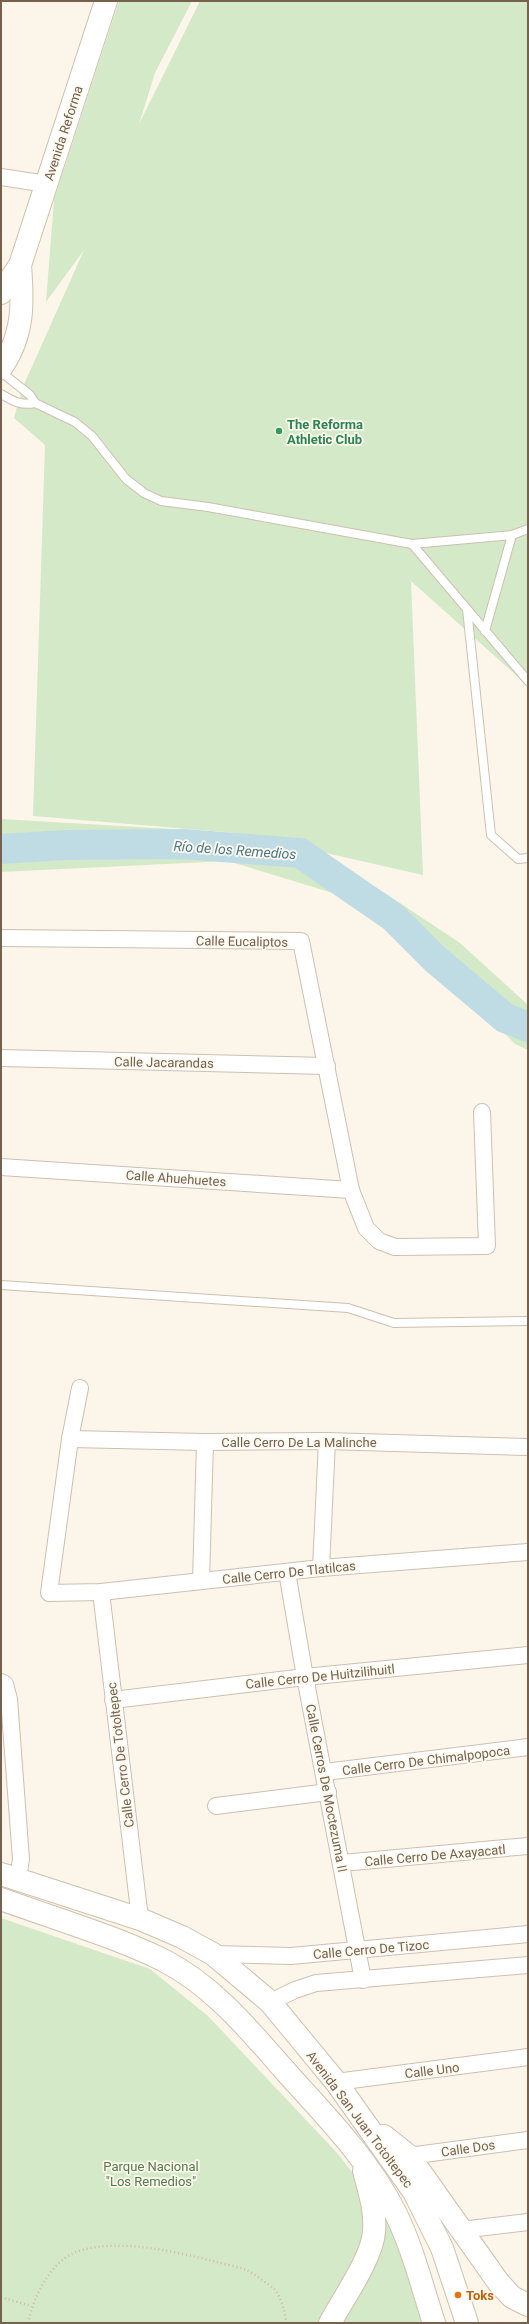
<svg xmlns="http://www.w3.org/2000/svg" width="529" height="2324" font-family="Roboto,sans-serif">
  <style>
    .green { fill: #d3e9c8 }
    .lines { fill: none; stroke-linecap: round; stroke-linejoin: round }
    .river { stroke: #bfdce5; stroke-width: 30 }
    .service-casing { stroke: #cebfb0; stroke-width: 10 }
    .minor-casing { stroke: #cebfb0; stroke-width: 18 }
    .secondary-casing { stroke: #d0c0ad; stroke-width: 24 }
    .path { stroke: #d5bca5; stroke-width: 2.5; stroke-dasharray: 1 3; stroke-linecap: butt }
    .service { stroke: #fff; stroke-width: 8 }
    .minor { stroke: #fff; stroke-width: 16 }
    .secondary { stroke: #fff; stroke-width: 22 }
    .leisure-dot { fill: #2e9e5b; stroke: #fefaf0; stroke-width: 1.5 }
    .food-dot { fill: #e8710a; stroke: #fefaf0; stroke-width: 1.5 }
    .labels { text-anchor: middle; stroke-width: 3.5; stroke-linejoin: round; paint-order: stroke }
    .street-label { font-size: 13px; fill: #76604e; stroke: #fefaf0 }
    .leisure-label { font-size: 13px; font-weight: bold; fill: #27864d; stroke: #fefaf0; text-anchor: start }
    .park-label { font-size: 13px; fill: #517a46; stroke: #fefaf0 }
    .food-label { font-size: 13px; font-weight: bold; fill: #c56008; stroke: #fefaf0; text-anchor: start }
    .water-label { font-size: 14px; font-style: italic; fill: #487787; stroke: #fefaf0 }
  </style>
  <rect width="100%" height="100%" fill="#fcf6ea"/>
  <!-- green -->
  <g class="green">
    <polygon points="119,1 192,1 155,73 139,124 200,1 528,1 528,686 411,581 423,875 237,833 33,816 45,445 14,418 22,389 84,250 46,302 54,200"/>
    <polygon points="1,819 173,829 313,852 388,895 460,943 528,1005 528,1050 515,1044 468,997 349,898 228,861 1,872"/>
    <polygon points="1,1918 150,1969 208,2016 339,2155 392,2225 428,2323 1,2323"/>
  </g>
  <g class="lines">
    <!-- river -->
    <polyline class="river" points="1,849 65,845 184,844 300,853 393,917 435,959 505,1018 528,1027"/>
    <defs>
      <g id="service">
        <polyline points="1,372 30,395 35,403 75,422 92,436 126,479 144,493 161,501 208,507 412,544 528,681"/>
        <path d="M1 394C13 401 21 406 35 403"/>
        <polyline points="412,544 512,535 528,529"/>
        <polyline points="467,609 491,835 518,859 528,858"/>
        <polyline points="485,631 512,535"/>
        <polyline points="1,1285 348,1308 394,1323 527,1321"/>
      </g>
      <g id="minor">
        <polyline points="1,177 47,184"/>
        <polyline points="1,938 301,941 351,1190 366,1228 379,1241 395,1247 487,1246 482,1112"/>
        <polyline points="1,1058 327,1066"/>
        <polyline points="1,1167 351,1190"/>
        <polyline points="80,1388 70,1439 49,1593 101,1592 321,1568 528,1552"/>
        <polyline points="70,1439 205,1442 327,1441 528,1447"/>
        <polyline points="321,1568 327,1441"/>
        <polyline points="287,1572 305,1677 363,1980"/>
        <polyline points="201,1581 205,1442"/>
        <polyline points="101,1592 140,1919"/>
        <polyline points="1,1682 5,1684 9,1699 21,1859 18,1879"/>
        <polyline points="113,1700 305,1677 528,1655"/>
        <polyline points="325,1772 528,1747"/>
        <polyline points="216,1806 328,1792"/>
        <polyline points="342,1863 528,1846"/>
        <polyline points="213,1954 291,1956 528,1934"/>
        <polyline points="270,2002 295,1990 316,1983 528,1965"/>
        <polyline points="336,2082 528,2057"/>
        <polyline points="409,2156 528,2140"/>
        <polyline points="461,2230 528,2222"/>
      </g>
      <g id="secondary">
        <polyline points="1,293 20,265 106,1"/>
        <path d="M1 368C24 335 23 303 20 265"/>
        <polyline points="1,1874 140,1919 182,1937 213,1954 270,2002 336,2082 414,2192 442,2248 467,2323"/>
        <path d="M1 1899C53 1918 114 1936 163 1960 214 1986 250 2031 287 2073 326 2116 369 2160 395 2212 412 2246 422 2286 434 2323"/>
        <polyline points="384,2136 409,2156 499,2283 512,2297 528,2305"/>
        <path d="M330 2323C343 2299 372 2258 374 2232 376 2211 369 2190 364 2171"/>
      </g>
    </defs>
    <!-- service casing -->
    <use href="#service" class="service-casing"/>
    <!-- minor casing -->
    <use href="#minor" class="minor-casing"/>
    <!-- secondary casing -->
    <use href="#secondary" class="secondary-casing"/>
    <!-- path -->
    <g class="path">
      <polyline points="1,2297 31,2306"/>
      <path d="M28 2323C33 2298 50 2262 76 2252 117 2237 176 2252 217 2262 226 2265 238 2266 246 2270 255 2274 267 2283 274 2289 281 2296 286 2314 286 2323"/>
    </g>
    <!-- service -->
    <use href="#service" class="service"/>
    <!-- minor -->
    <use href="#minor" class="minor"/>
    <!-- secondary -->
    <use href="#secondary" class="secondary"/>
  </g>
  <!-- markers -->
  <circle class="leisure-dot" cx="279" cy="431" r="4"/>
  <circle class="food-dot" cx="458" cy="2295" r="4"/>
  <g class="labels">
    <!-- street labels -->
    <g class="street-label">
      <text transform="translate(63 133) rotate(-72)" y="5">Avenida Reforma</text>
      <text transform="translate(242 941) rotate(1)" y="5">Calle Eucaliptos</text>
      <text transform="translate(164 1062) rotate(1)" y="5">Calle Jacarandas</text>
      <text transform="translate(176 1178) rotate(4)" y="5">Calle Ahuehuetes</text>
      <text x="299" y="1447">Calle Cerro De La Malinche</text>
      <text transform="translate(289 1572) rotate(-6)" y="5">Calle Cerro De Tlatilcas</text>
      <text transform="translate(320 1676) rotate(-6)" y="5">Calle Cerro De Huitzilihuitl</text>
      <text transform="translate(120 1755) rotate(-97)" y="5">Calle Cerro De Totoltepec</text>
      <text transform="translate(426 1760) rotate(-7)" y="5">Calle Cerro De Chimalpopoca</text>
      <text transform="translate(327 1788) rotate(79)" y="5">Calle Cerros De Moctezuma II</text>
      <text transform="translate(435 1855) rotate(-5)" y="5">Calle Cerro De Axayacatl</text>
      <text transform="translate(371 1949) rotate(-5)" y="5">Calle Cerro De Tizoc</text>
      <text transform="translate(432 2070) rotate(-7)" y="5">Calle Uno</text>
      <text transform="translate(360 2119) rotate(53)" y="5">Avenida San Juan Totoltepec</text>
      <text transform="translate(468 2148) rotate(-8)" y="5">Calle Dos</text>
    </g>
    <!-- leisure labels -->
    <g class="leisure-label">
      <text x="287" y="429">The Reforma<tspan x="287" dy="15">Athletic Club</tspan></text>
    </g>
    <!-- park labels -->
    <g class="park-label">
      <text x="151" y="2171">Parque Nacional<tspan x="151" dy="15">"Los Remedios"</tspan></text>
    </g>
    <!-- food labels -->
    <g class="food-label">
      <text x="466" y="2300">Toks</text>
    </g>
    <!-- water labels -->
    <g class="water-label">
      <text transform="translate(235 850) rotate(4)" y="5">Río de los Remedios</text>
    </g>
  </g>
  <!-- border -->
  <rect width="529" height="2324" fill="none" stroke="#76604e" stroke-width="4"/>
</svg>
